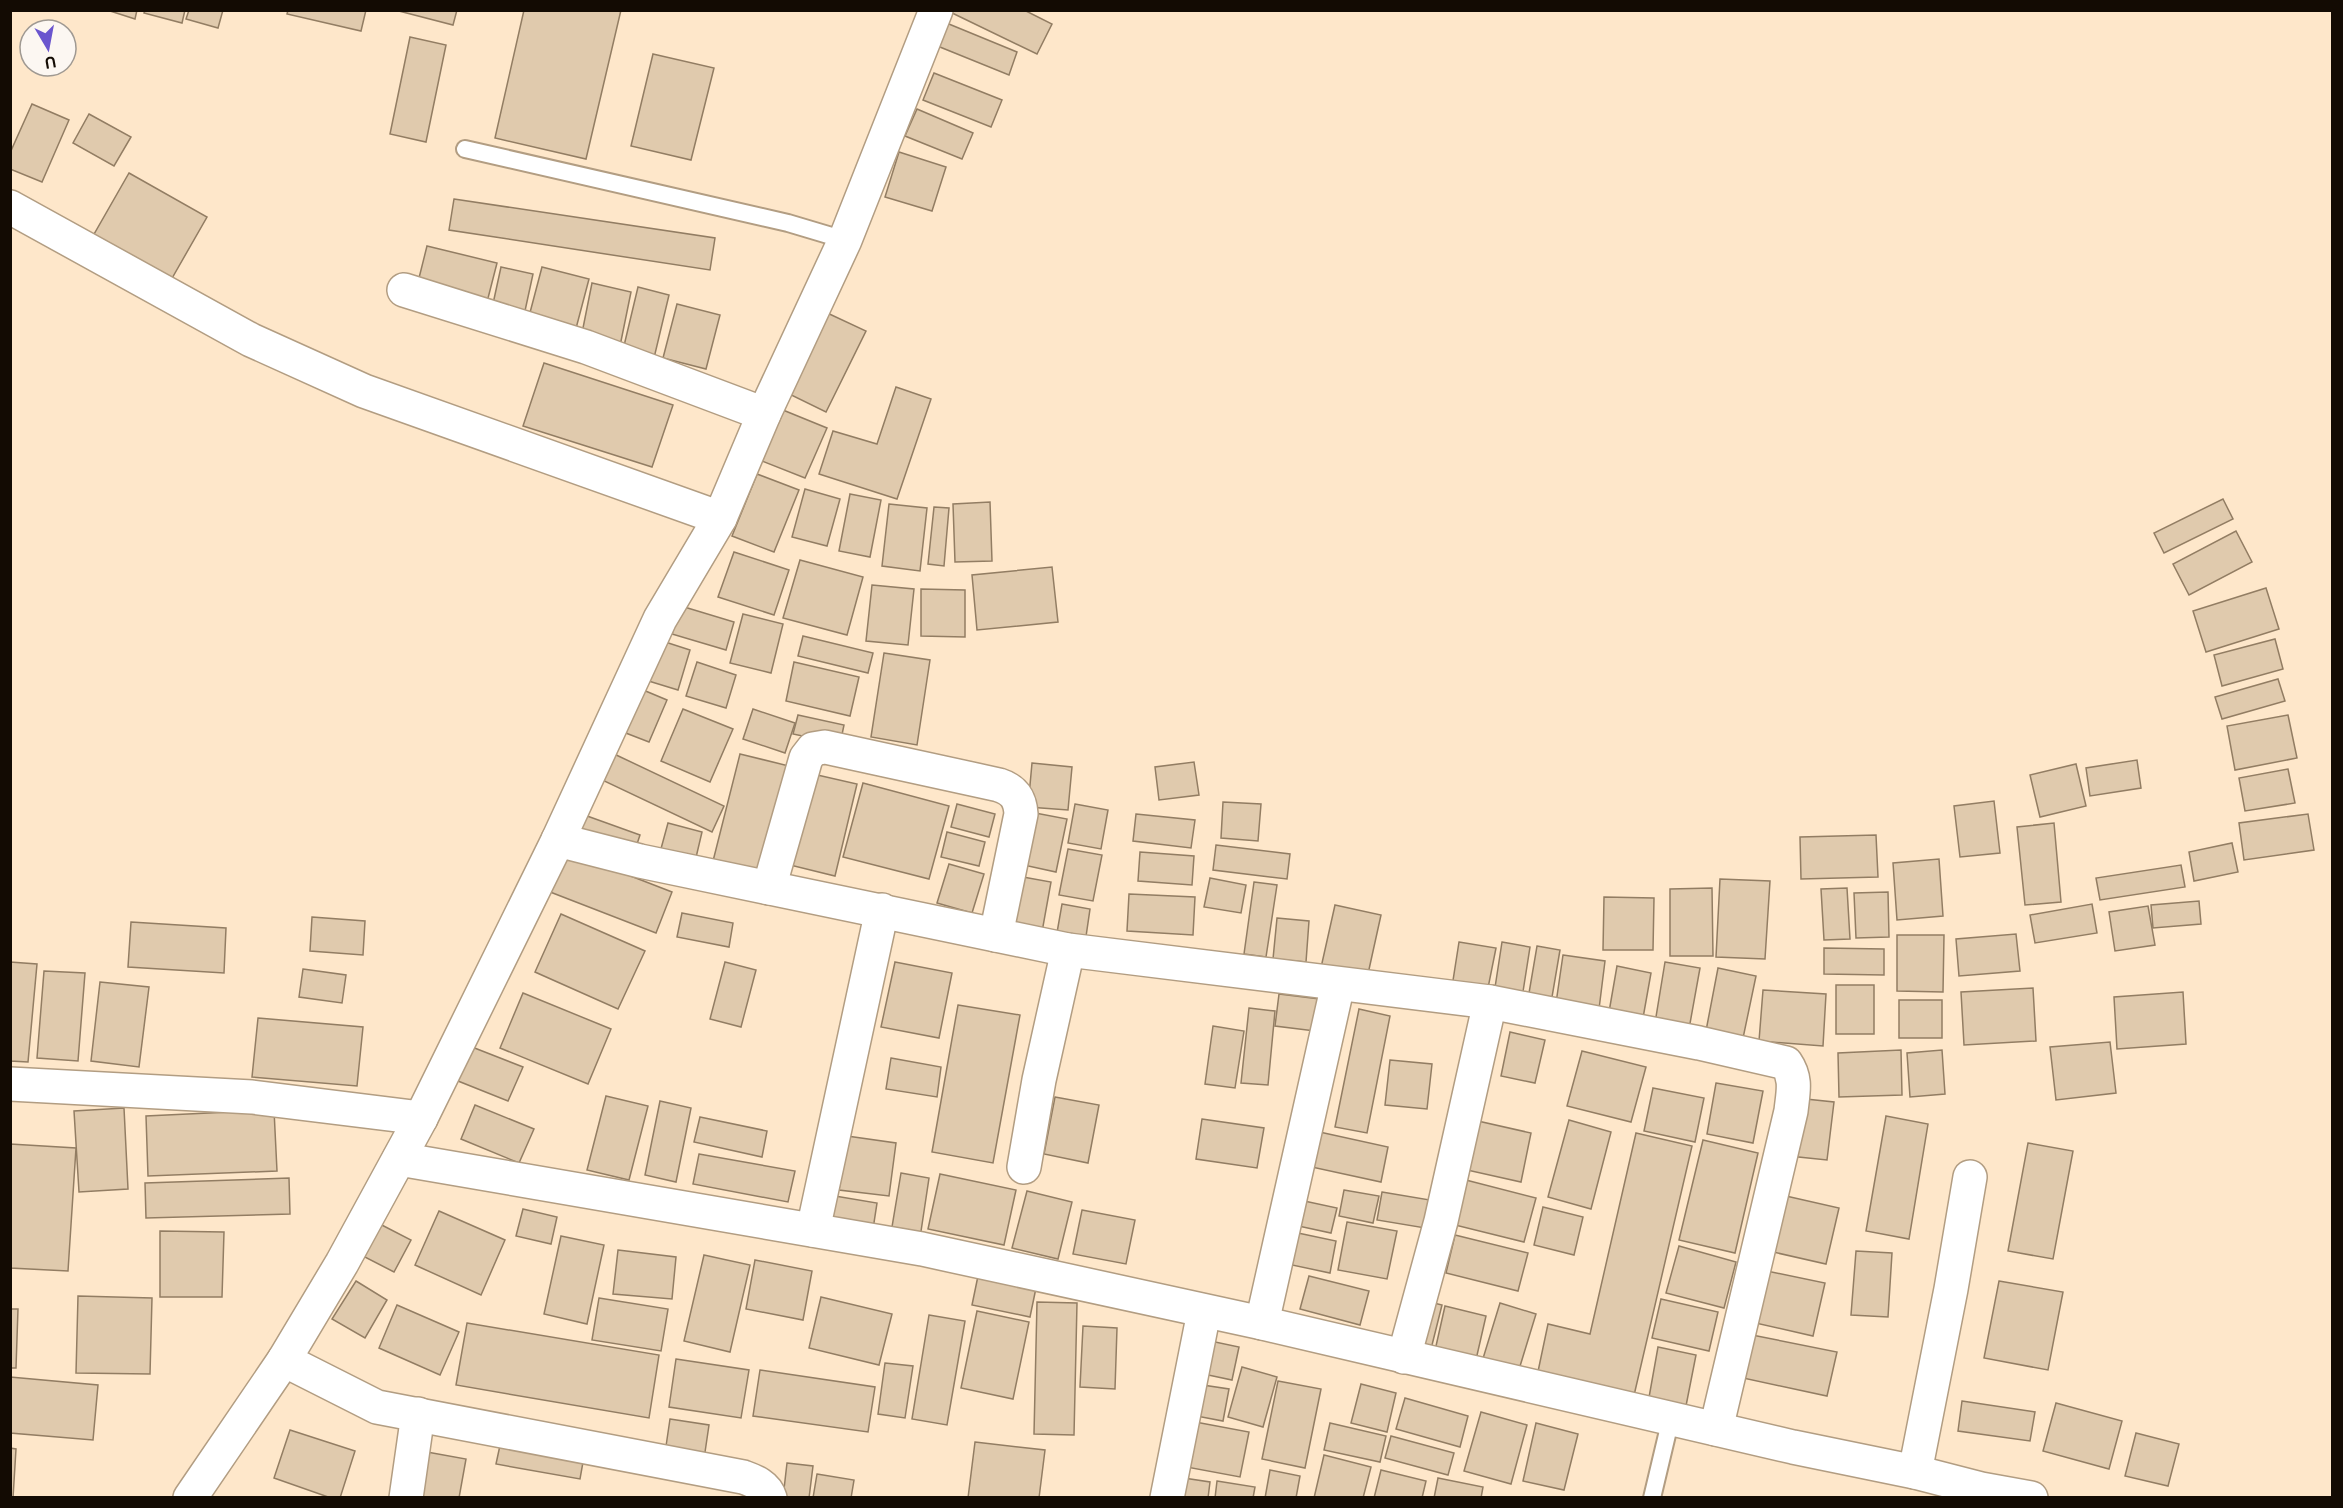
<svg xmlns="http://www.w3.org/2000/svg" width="2343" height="1508" font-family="Figtree,sans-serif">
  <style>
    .building { fill: #e0caad; stroke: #927d63; stroke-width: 1.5 }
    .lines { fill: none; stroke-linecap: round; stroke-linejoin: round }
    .service-casing { stroke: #b29d82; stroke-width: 20 }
    .minor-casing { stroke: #b29d82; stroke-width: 36 }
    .secondary-casing { stroke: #b29d82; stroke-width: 36 }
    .service { stroke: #fff; stroke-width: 16 }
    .minor { stroke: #fff; stroke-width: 33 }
    .secondary { stroke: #fff; stroke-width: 33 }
  </style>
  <rect width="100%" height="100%" fill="#fee7ca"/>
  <!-- building -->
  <g class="building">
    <polygon points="107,10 137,10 135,19"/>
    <polygon points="145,10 185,10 182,23 144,13"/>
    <polygon points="189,10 223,10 218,28 186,19"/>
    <polygon points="288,10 366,10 361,31 287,14"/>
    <polygon points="395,10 457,10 453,25"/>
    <polygon points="524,10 621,10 586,159 495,138"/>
    <polygon points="1024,10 1052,24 1037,54 948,11"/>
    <polygon points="944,22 1017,52 1009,75 935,45"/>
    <polygon points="410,37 446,45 426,142 390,134"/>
    <polygon points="653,54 714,68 691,160 631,146"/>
    <polygon points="934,73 1002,100 991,127 923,100"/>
    <polygon points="32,104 69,120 42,182 10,169 10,153"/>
    <polygon points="917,109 973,133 962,159 905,136"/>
    <polygon points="89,114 131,137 114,166 73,143"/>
    <polygon points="899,152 946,167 932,211 885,197"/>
    <polygon points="129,173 207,217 171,280 93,236"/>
    <polygon points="454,199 715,238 710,270 449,230"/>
    <polygon points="427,246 497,263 487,302 417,286"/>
    <polygon points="501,267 533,274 523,320 491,313"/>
    <polygon points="542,267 589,279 574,336 527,324"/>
    <polygon points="592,283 631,292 620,346 581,338"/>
    <polygon points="638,287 669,295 654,358 623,350"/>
    <polygon points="677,304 720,315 706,369 663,358"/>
    <polygon points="823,311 866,331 826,412 783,391"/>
    <polygon points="544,363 673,405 652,467 523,426"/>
    <polygon points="896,387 931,399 897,499 819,474 833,431 877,444"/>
    <polygon points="778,408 827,428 805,478 757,459"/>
    <polygon points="757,474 799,490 774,552 732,536"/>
    <polygon points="805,489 840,499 827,546 792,537"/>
    <polygon points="850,494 881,500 870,557 839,551"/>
    <polygon points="2223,499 2233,519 2164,553 2154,533"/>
    <polygon points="990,502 992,561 955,562 953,504"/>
    <polygon points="889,504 927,508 920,571 882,566"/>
    <polygon points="934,507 949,508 944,566 928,564"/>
    <polygon points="2236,531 2252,562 2189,595 2173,564"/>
    <polygon points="734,552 789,570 774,615 718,597"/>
    <polygon points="800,560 863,577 847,635 783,618"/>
    <polygon points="1052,567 1058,622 977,630 972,575"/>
    <polygon points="872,585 914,589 908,645 866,641"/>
    <polygon points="2266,588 2279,629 2206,652 2193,611"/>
    <polygon points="921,589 965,590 965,637 921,636"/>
    <polygon points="681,606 734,622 726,650 672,634"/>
    <polygon points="743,614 783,624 771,673 730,663"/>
    <polygon points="803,636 873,653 868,673 798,656"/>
    <polygon points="656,639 690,650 678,690 642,679"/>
    <polygon points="2275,639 2283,669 2222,686 2214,655"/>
    <polygon points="884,653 930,660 917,745 871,737"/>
    <polygon points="697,662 736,675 726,708 686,696"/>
    <polygon points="794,662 859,677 850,716 786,701"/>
    <polygon points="2278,679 2285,701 2222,719 2215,697"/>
    <polygon points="636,687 667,700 649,742 618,730"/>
    <polygon points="683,709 733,729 710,782 661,761"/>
    <polygon points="753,709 795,723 785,753 743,739"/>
    <polygon points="798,715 844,725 840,744 793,734"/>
    <polygon points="2288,715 2297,758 2235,770 2227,726"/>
    <polygon points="612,753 724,806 712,832 600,779"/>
    <polygon points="740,754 793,767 762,882 711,869"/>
    <polygon points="2137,760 2141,788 2090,796 2086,768"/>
    <polygon points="1194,762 1199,795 1159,800 1155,767"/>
    <polygon points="1032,763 1072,767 1068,810 1028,807"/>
    <polygon points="2076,764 2086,806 2040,817 2030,775"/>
    <polygon points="2288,769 2295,803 2245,811 2239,778"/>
    <polygon points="813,774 857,784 835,876 790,865"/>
    <polygon points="863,783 949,806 929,879 843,857"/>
    <polygon points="1994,801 2000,853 1960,857 1954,806"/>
    <polygon points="1223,802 1261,804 1258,841 1221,838"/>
    <polygon points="957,804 995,814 989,837 951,827"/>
    <polygon points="1075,804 1108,810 1101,849 1068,843"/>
    <polygon points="576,812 640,835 634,853 569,830"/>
    <polygon points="1030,812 1067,819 1056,872 1019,864"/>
    <polygon points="1136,814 1195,820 1191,848 1133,841"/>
    <polygon points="2308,814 2314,850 2244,860 2239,823"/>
    <polygon points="668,823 702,832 694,866 659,856"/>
    <polygon points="2054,823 2061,902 2025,905 2017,827"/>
    <polygon points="947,832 985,842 979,866 941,857"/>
    <polygon points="1876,835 1878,877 1801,879 1800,837"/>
    <polygon points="2232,843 2238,872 2194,881 2189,852"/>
    <polygon points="1216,845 1290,854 1287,879 1213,870"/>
    <polygon points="561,849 672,892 656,933 545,890"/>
    <polygon points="1068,849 1102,855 1093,901 1059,895"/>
    <polygon points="1140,852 1194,856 1192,885 1138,881"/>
    <polygon points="1939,859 1943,916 1897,920 1893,863"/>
    <polygon points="949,864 984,874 972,913 937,903"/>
    <polygon points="2181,865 2185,887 2100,900 2096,878"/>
    <polygon points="1023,877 1051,882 1042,932 1014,927"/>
    <polygon points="1210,878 1246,885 1241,913 1204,907"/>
    <polygon points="1720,879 1770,881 1765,959 1716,957"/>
    <polygon points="1254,882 1277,885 1266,957 1244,954"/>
    <polygon points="1712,888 1713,956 1670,956 1670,889"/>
    <polygon points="1847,888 1850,939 1824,940 1821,889"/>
    <polygon points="1888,892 1889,937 1856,938 1854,893"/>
    <polygon points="1129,894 1195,897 1193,935 1127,931"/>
    <polygon points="1604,897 1654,898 1653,950 1603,950"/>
    <polygon points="2199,901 2201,924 2153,928 2151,905"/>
    <polygon points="1062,904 1090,909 1084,950 1055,944"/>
    <polygon points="2092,904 2097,933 2035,943 2030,915"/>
    <polygon points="1335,905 1381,915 1366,983 1320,972"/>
    <polygon points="2148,906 2155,945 2115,951 2109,912"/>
    <polygon points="682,913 733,923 729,947 677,937"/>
    <polygon points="561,914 645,951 618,1009 535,972"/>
    <polygon points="312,917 365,921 363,955 310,951"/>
    <polygon points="1277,918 1309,921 1306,962 1273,959"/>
    <polygon points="131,922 226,928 224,973 128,967"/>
    <polygon points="2016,934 2020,971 1959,976 1956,939"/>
    <polygon points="1897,935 1944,935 1943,992 1897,991"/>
    <polygon points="1459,942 1496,948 1487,993 1452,987"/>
    <polygon points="1502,942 1530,947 1522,998 1494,994"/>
    <polygon points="1537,946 1560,950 1551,1003 1528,999"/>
    <polygon points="1824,948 1884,949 1884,975 1824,974"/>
    <polygon points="1563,955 1605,961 1599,1009 1556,1003"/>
    <polygon points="10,962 37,964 28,1062 10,1061"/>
    <polygon points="725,962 756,970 741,1027 710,1019"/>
    <polygon points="895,962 952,973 939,1038 881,1027"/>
    <polygon points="1665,962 1700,968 1689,1029 1655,1023"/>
    <polygon points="1617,966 1651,973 1643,1018 1609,1012"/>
    <polygon points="1718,968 1756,976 1742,1043 1705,1036"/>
    <polygon points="303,969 346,975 342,1003 299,997"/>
    <polygon points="44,971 85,973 78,1061 37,1058"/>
    <polygon points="100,982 149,987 139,1067 91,1061"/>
    <rect x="1836" y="985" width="38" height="49"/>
    <polygon points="2033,988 2036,1041 1964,1045 1961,992"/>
    <polygon points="1763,990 1826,994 1823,1046 1759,1041"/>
    <polygon points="2183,992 2186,1044 2117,1049 2114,997"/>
    <polygon points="523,993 611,1029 588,1084 500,1048"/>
    <polygon points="1279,994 1328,1000 1323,1032 1275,1026"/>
    <rect x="1899" y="1000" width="43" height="38"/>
    <polygon points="958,1005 1020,1015 993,1163 932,1152"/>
    <polygon points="1249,1008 1275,1011 1268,1085 1241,1083"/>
    <polygon points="1359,1009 1390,1016 1367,1133 1335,1127"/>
    <polygon points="258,1018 363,1027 357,1086 252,1077"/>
    <polygon points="1213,1026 1244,1031 1235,1088 1205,1084"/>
    <polygon points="1510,1032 1545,1040 1535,1083 1501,1076"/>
    <polygon points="2110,1042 2116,1093 2056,1100 2050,1047"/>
    <polygon points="472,1047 523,1067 508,1101 458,1081"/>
    <polygon points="1901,1050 1902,1095 1839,1097 1838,1053"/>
    <polygon points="1942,1050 1945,1094 1910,1097 1907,1053"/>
    <polygon points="1582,1051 1646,1067 1631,1122 1567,1106"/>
    <polygon points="891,1058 941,1067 937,1097 886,1089"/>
    <polygon points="1390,1060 1432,1064 1427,1109 1385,1105"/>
    <polygon points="1716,1083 1763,1091 1753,1143 1707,1134"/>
    <polygon points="1653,1088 1704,1098 1695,1142 1644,1131"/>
    <polygon points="606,1096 648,1106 629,1180 587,1170"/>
    <polygon points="1055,1097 1099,1105 1088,1163 1044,1154"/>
    <polygon points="1796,1098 1834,1102 1827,1160 1789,1156"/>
    <polygon points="660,1101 691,1108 676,1182 645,1175"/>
    <polygon points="475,1105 534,1129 519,1163 461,1139"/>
    <polygon points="124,1108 128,1189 79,1192 74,1111"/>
    <polygon points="274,1110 277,1171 148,1176 146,1116"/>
    <polygon points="1886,1116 1928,1124 1909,1239 1866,1231"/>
    <polygon points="700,1117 767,1131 762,1157 694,1142"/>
    <polygon points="1202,1119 1264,1128 1257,1168 1196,1159"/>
    <polygon points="1469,1119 1531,1133 1521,1182 1458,1168"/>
    <polygon points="1569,1120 1611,1132 1591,1209 1548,1197"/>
    <polygon points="1315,1131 1388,1147 1381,1182 1307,1166"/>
    <polygon points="1636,1133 1692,1146 1632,1404 1536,1381 1548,1324 1590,1334"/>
    <polygon points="847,1136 896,1143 889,1196 839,1190"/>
    <polygon points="1703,1140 1758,1153 1735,1253 1679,1240"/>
    <polygon points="2028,1143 2073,1151 2053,1259 2008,1251"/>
    <polygon points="10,1144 76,1148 68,1271 10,1268"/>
    <polygon points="699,1154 795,1171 788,1202 693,1184"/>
    <polygon points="901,1173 929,1178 920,1238 891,1233"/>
    <polygon points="940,1174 1016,1190 1004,1245 928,1229"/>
    <polygon points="289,1178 290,1214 146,1218 145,1183"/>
    <polygon points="1462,1179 1536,1198 1524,1242 1451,1224"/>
    <polygon points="1344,1190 1379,1196 1373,1223 1339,1216"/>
    <polygon points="1027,1191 1072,1202 1058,1259 1012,1248"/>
    <polygon points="1382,1192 1436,1201 1431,1229 1377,1220"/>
    <polygon points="829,1195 877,1203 873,1229 824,1220"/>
    <polygon points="1786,1196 1839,1208 1826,1264 1773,1252"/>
    <polygon points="1295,1199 1337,1208 1331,1233 1289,1224"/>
    <polygon points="1543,1207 1583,1217 1574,1255 1534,1245"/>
    <polygon points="523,1209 557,1217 551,1244 516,1236"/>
    <polygon points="1082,1210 1135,1220 1126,1264 1073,1254"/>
    <polygon points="439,1211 505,1240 481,1295 415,1265"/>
    <polygon points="374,1221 411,1240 394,1272 357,1253"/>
    <polygon points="1347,1222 1397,1231 1387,1279 1338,1270"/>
    <polygon points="160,1231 224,1232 222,1297 160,1297"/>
    <polygon points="1298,1233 1336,1241 1330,1273 1292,1265"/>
    <polygon points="1455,1235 1528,1253 1518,1291 1446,1273"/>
    <polygon points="561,1236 604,1245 587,1324 544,1314"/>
    <polygon points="1679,1246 1736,1262 1724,1308 1666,1293"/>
    <polygon points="618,1250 676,1257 672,1299 613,1294"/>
    <polygon points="1856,1251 1892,1253 1888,1317 1851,1315"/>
    <polygon points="704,1255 750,1265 730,1352 684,1341"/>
    <polygon points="755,1260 812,1271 803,1320 746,1309"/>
    <polygon points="1762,1270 1825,1283 1813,1336 1751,1322"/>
    <polygon points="978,1276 1036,1288 1030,1317 972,1305"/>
    <polygon points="1309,1276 1369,1291 1360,1325 1300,1309"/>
    <polygon points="356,1281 387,1300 365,1338 332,1319"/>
    <polygon points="1999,1281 2063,1292 2048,1370 1984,1358"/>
    <polygon points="78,1296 152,1298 150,1374 76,1373"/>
    <polygon points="821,1297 892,1314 879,1365 809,1348"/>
    <polygon points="599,1298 668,1309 661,1351 592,1340"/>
    <polygon points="1661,1299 1718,1312 1709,1351 1652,1338"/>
    <polygon points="1422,1300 1442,1305 1430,1353 1411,1349"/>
    <polygon points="1037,1302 1077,1303 1074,1435 1034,1434"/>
    <polygon points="1500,1303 1536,1314 1517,1376 1481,1365"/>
    <polygon points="397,1305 459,1332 440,1375 379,1348"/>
    <polygon points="1445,1306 1486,1316 1475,1364 1434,1355"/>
    <polygon points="10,1309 18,1309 16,1368 10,1368"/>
    <polygon points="977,1311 1029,1322 1013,1399 961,1388"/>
    <polygon points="929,1315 965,1321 947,1425 912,1419"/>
    <polygon points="467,1323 659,1355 649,1418 456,1385"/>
    <polygon points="1083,1326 1117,1328 1115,1389 1080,1387"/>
    <polygon points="1752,1335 1837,1352 1827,1396 1743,1378"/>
    <polygon points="1201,1339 1239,1347 1232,1380 1194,1372"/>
    <polygon points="1658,1347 1696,1355 1685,1411 1648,1403"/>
    <polygon points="676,1359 749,1370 741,1418 669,1407"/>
    <polygon points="885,1363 913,1366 905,1418 878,1414"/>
    <polygon points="1242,1367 1277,1377 1263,1427 1228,1417"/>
    <polygon points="760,1370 875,1387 868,1432 753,1416"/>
    <polygon points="10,1377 98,1385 93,1440 10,1433"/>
    <polygon points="1278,1381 1321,1389 1305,1468 1262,1459"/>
    <polygon points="1196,1384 1229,1389 1223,1421 1191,1415"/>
    <polygon points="1361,1384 1396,1393 1387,1432 1351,1423"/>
    <polygon points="1405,1398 1468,1416 1460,1447 1396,1429"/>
    <polygon points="1962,1401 2035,1412 2030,1441 1958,1431"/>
    <polygon points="2056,1403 2122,1421 2109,1469 2043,1451"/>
    <polygon points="1481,1412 1527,1425 1511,1484 1464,1471"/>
    <polygon points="670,1419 709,1425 704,1459 665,1453"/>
    <polygon points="1190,1421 1249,1432 1240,1477 1181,1466"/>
    <polygon points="1330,1423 1386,1436 1380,1462 1324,1450"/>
    <polygon points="1536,1423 1578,1434 1564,1490 1523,1481"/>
    <polygon points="290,1430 355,1451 340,1498 331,1498 274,1478"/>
    <polygon points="2136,1433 2179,1444 2168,1486 2125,1476"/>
    <polygon points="502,1436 585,1451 580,1479 496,1464"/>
    <polygon points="1391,1436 1454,1453 1448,1475 1385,1458"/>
    <polygon points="975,1442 1045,1450 1039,1498 968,1498"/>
    <polygon points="10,1448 16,1449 13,1498 10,1498"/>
    <polygon points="427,1452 466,1459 459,1498 419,1498"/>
    <polygon points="1324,1455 1371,1467 1363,1498 1314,1498"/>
    <polygon points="787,1463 813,1466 809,1498 783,1498"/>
    <polygon points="1270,1470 1300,1476 1296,1498 1265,1498"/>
    <polygon points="1381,1470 1426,1481 1422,1498 1374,1498"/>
    <polygon points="817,1474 854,1480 851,1498 813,1498"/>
    <polygon points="1177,1477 1210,1482 1208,1498 1174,1498"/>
    <polygon points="1438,1478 1483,1487 1481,1498 1434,1498"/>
    <polygon points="1217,1481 1255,1487 1253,1498 1215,1498"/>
  </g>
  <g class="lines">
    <defs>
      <g id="service">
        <polyline points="465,149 788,223 845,240"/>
        <polyline points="1652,1498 1671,1418"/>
      </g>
      <g id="minor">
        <polyline points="10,207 251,340 364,391 720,518"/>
        <polyline points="404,290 586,347 764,414"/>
        <path d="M558 840 640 861 1068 950 1490 1002 1699 1043 1786 1063C1797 1079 1793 1092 1791 1111L1716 1429"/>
        <path d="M769 888 806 758 813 749 825 747 999 785C1014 790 1020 798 1021 814L996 935"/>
        <polyline points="10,1084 252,1097 421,1118"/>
        <polyline points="399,1159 922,1249 1262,1323 1793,1447 1915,1472 1981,1489 2031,1498"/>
        <polyline points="1024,1167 1039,1080 1068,950"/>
        <polyline points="813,1230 882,910"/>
        <polyline points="1262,1323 1338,984"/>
        <polyline points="1404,1357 1441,1221 1490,1002"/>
        <path d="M284 1360 377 1407 743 1477C754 1481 766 1485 770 1498"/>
        <polyline points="1915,1472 1951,1289 1970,1177"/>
        <polyline points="406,1498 418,1414"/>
        <polyline points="1167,1498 1204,1312"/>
      </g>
      <polyline id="secondary" points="190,1498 284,1360 342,1263 421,1118 558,840 660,619 720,518 764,414 845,240 936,10"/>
    </defs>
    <!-- service casing -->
    <use href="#service" class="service-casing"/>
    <!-- minor casing -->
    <use href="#minor" class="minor-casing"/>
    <!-- secondary casing -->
    <use href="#secondary" class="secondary-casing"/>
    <!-- service -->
    <use href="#service" class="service"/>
    <!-- minor -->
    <use href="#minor" class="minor"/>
    <!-- secondary -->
    <use href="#secondary" class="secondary"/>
  </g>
  <!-- border -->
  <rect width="2343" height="1508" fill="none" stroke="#130b03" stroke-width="24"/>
  <!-- north arrow -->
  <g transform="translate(48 48) rotate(170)"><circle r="28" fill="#fcf7f2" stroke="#9f9992" stroke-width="1.5"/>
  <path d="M0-4.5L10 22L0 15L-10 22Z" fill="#6a55ce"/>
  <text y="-9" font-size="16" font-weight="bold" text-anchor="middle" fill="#130b03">U</text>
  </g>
</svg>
